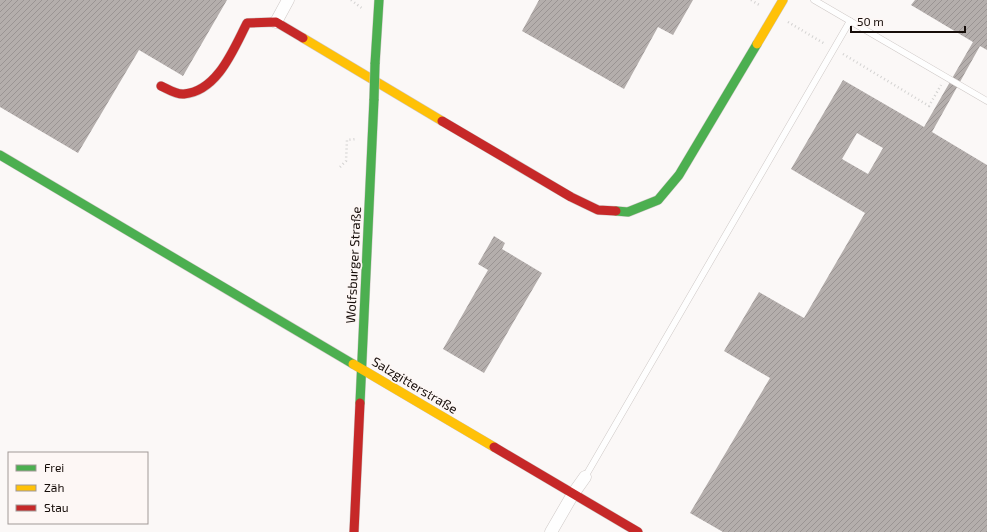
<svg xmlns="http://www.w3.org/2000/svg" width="987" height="532" font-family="'Exo 2',sans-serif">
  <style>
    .building { fill: url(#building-hatch); fill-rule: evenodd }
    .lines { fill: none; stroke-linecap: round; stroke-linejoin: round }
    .lane-casing { stroke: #cec8c6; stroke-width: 7 }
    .street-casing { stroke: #cec8c6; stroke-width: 13 }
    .fast-casing { stroke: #cec8c6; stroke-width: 10 }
    .slow-casing { stroke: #cec8c6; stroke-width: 10 }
    .jam-casing { stroke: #cec8c6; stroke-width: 10 }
    .path { stroke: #d3d2d1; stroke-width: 2.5; stroke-dasharray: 1 3; stroke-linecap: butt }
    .lane { stroke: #fefefe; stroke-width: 6 }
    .street { stroke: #fefefe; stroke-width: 12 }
    .fast { stroke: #4caf50; stroke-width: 9 }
    .slow { stroke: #ffc107; stroke-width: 9 }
    .jam { stroke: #c62828; stroke-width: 9 }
    .fast-bridge-casing { stroke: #cec8c6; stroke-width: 10; stroke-linecap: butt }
    .fast-bridge { stroke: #4caf50; stroke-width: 9 }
    .labels { text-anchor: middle; stroke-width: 3.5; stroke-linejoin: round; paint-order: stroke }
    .street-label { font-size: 13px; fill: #160d09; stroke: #fdf7f5 }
  </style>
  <defs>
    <pattern id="building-hatch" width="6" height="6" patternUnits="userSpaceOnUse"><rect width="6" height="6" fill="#b4aeac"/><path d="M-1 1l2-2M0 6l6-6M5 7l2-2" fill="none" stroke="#9a9493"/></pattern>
  </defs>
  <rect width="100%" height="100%" fill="#fbf8f7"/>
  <!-- building -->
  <g class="building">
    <polygon points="0,0 227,0 183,76 139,50 78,153 0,107"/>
    <polygon points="539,0 693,0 673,35 658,27 624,89 522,31"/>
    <path d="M915 0H987V50L980 46 932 132 987 165V532H723L690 513 770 378 724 351 759 292 804 318 865 213 791 169 843 80 924 127 973 42 911 5ZM857 133 883 148 868 174 842 159Z"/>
    <polygon points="494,236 505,243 502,249 542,273 484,373 443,349 488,270 478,264"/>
  </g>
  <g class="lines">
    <defs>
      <g id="lane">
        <polyline points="814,0 987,101"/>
        <polyline points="585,477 850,21"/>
      </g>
      <g id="street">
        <polyline points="276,22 288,0"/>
        <polyline points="551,532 573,494 585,477"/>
      </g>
      <g id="fast">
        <polyline points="375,64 379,0"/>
        <polyline points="0,155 353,364"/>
        <polyline points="616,211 628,212 658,200 679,175 757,44"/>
        <polyline points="360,403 374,99"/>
      </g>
      <g id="slow">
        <polyline points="303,38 442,121"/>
        <polyline points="757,44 783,0"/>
        <polyline points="353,364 494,447"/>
      </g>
      <g id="jam">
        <path d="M161 86C168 89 176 95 184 94 218 91 234 48 247 23L276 22 303 38"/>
        <polyline points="442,121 571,197 598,210 616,211"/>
        <polyline points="494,447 638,532"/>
        <polyline points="354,532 360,403"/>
      </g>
    </defs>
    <!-- lane casing -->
    <use href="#lane" class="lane-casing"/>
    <!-- street casing -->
    <use href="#street" class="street-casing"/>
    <!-- fast casing -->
    <use href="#fast" class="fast-casing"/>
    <!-- slow casing -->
    <use href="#slow" class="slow-casing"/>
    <!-- jam casing -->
    <use href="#jam" class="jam-casing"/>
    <!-- path -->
    <g class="path">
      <polyline points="351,0 363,9"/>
      <polyline points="751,0 761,6"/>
      <polyline points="788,22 825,44"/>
      <polyline points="843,54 929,106 941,85"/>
      <polyline points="340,167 346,161 347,140 356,139"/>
    </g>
    <!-- lane -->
    <use href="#lane" class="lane"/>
    <!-- street -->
    <use href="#street" class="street"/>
    <!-- fast -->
    <use href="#fast" class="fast"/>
    <!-- slow -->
    <use href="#slow" class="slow"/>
    <!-- jam -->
    <use href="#jam" class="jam"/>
    <defs>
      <polyline id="fast-bridge" points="374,99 375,64"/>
    </defs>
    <!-- fast-bridge casing -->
    <use href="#fast-bridge" class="fast-bridge-casing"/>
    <!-- fast-bridge -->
    <use href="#fast-bridge" class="fast-bridge"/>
  </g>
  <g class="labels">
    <!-- street labels -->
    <g class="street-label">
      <text transform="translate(353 265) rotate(-87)" y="5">Wolfsburger Straße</text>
      <text transform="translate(415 385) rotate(31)" y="5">Salzgitterstraße</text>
    </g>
  </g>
  <!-- legend -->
  <rect x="8" y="452" width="140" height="72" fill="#fdf7f5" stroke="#a19997"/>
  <rect x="16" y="465" width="20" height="6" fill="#4caf50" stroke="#a19997"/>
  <text x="44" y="472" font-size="12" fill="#160d09">Frei</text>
  <rect x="16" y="485" width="20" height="6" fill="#ffc107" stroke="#a19997"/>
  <text x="44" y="492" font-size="12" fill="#160d09">Zäh</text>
  <rect x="16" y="505" width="20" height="6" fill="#c62828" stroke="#a19997"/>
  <text x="44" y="512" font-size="12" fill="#160d09">Stau</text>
  <!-- scale -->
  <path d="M851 26v6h114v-6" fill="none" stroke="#160d09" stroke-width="2"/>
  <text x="857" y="26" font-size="12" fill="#160d09" stroke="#fdf7f5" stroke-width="3" paint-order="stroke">50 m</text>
</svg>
